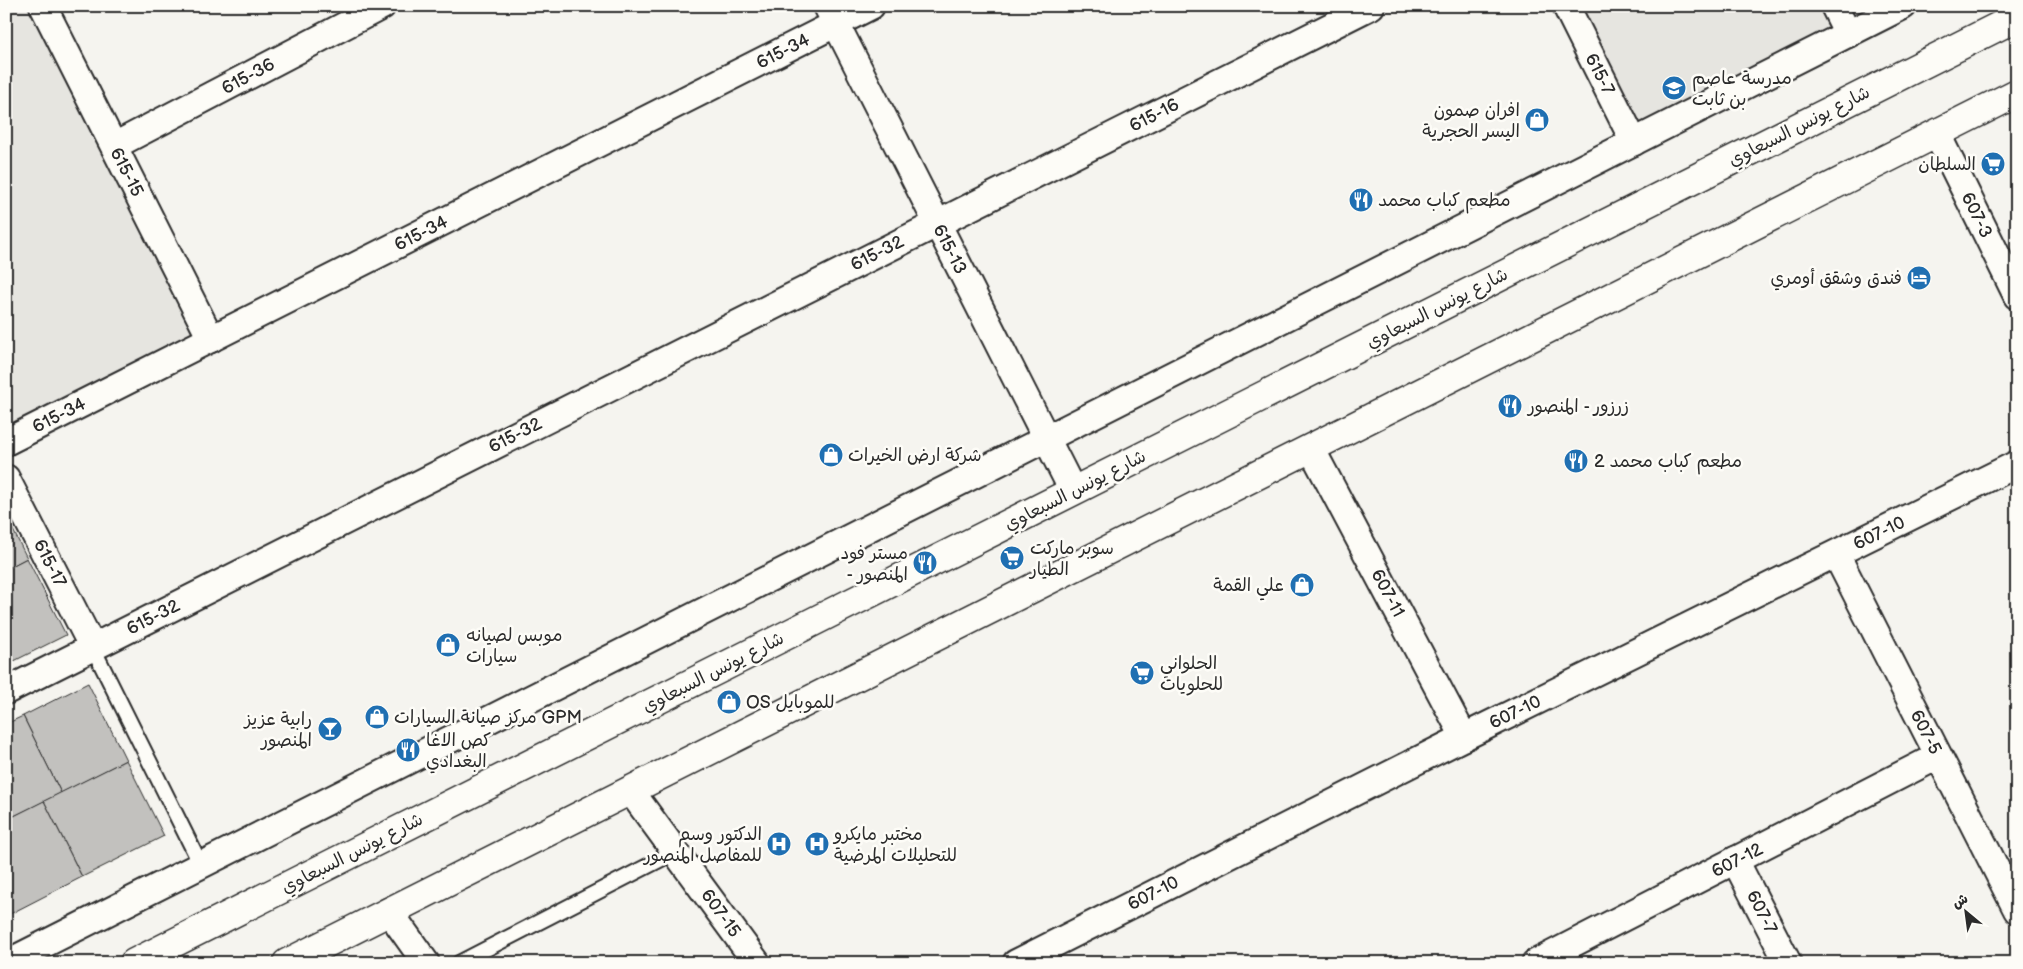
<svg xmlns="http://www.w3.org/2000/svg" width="2023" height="969" font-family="'Balsamiq Sans','Playpen Sans Arabic',sans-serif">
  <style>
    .built { fill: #e6e5e0 }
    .building { fill: #c2c1be; stroke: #2b2b2b }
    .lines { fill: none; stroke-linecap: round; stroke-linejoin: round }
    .service-casing { stroke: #2b2b2b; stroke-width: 18 }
    .minor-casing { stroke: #2b2b2b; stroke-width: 30 }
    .secondary-casing { stroke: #2b2b2b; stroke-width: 31 }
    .service { stroke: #fdfcf7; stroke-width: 14 }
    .minor { stroke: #fdfcf7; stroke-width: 26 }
    .secondary { stroke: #fdfcf7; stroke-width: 28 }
    .labels { text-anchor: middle; stroke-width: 5; stroke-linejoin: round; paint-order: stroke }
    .street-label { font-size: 18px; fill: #2b2b2b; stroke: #fdfcf7 }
    .poi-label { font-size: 18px; fill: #2b2b2b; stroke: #fdfcf7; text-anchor: start }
  </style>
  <rect width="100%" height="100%" fill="#f5f4ef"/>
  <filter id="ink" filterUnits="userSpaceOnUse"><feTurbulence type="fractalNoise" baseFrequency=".02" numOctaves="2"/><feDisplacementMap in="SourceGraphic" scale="10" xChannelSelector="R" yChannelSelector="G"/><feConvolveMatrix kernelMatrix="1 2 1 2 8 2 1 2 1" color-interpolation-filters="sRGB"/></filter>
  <g filter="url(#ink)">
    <!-- built -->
    <g class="built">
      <polygon points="6,6 32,6 195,331 6,427"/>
      <polygon points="1565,6 1834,6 1848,34 1634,142"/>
    </g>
    <!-- building -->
    <g class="building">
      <polygon points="6,516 27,558 6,569"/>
      <polygon points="27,558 66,635 6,665 6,569"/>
      <polygon points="88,683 126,760 61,793 23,716"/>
      <polygon points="23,716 61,793 6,820 6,724"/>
      <polygon points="126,760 164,836 82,877 44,801"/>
      <polygon points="44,801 82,877 10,914 6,907 6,820"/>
    </g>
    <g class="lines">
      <defs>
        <g id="service">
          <polyline points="93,648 201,865"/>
          <polyline points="459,963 675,852"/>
        </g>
        <g id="minor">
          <polyline points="43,6 211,339"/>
          <polyline points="827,6 1073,491"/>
          <polyline points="1566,6 1634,142"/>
          <polyline points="1834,6 1848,34"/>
          <polyline points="1937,134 2017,296"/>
          <polyline points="114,146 382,6"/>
          <polyline points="6,442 871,6"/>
          <polyline points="1311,448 1464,737"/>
          <polyline points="6,478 93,648"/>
          <polyline points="1836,554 2017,910"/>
          <polyline points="6,691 1371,6"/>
          <polyline points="630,790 757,963"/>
          <polyline points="1735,860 1788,963"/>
          <polyline points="389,911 426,963"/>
          <polyline points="7,963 1903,6"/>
          <polyline points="1016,963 1464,737 2017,464"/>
          <polyline points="1535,963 1938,756"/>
        </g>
        <g id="secondary">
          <polyline points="134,963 2017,17"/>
          <polyline points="287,963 2017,93"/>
        </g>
      </defs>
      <!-- service casing -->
      <use href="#service" class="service-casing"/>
      <!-- minor casing -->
      <use href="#minor" class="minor-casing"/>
      <!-- secondary casing -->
      <use href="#secondary" class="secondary-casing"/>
      <!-- service -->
      <use href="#service" class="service"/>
      <!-- minor -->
      <use href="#minor" class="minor"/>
      <!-- secondary -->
      <use href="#secondary" class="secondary"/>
    </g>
  </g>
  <!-- icons -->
  <defs>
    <symbol id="school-disc" viewBox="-11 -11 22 22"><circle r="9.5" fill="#1f6fb2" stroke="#fdfcf7"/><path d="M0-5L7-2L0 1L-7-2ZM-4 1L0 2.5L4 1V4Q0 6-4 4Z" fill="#fff"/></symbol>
    <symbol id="shop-disc" viewBox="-11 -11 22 22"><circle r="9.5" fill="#1f6fb2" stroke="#fdfcf7"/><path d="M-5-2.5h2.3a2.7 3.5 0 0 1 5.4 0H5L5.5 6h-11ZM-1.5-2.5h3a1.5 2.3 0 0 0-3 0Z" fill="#fff"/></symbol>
    <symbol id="supermarket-disc" viewBox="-11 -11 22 22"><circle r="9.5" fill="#1f6fb2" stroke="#fdfcf7"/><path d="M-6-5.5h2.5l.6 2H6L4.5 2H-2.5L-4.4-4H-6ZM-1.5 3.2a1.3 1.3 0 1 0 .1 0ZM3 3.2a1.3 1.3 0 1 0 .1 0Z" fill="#fff"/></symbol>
    <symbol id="restaurant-disc" viewBox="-11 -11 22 22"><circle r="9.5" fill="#1f6fb2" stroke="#fdfcf7"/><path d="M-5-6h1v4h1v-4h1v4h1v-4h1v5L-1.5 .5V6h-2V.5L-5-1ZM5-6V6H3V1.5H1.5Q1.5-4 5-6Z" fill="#fff"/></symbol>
    <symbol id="hotel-disc" viewBox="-11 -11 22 22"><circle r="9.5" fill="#1f6fb2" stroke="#fdfcf7"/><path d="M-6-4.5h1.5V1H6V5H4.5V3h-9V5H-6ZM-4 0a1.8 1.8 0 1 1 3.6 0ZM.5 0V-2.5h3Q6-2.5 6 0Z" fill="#fff"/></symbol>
    <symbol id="bar-disc" viewBox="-11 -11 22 22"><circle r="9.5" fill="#1f6fb2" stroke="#fdfcf7"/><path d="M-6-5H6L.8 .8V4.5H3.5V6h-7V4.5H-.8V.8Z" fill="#fff"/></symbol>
    <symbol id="hospital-disc" viewBox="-11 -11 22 22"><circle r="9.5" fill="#1f6fb2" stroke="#fdfcf7"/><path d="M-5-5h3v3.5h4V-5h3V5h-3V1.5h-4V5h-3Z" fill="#fff"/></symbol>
  </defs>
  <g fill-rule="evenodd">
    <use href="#school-disc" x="1660" y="74" width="28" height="28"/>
    <use href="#shop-disc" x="1523" y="106" width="28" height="28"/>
    <use href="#supermarket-disc" x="1979" y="150" width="28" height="28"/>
    <use href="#restaurant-disc" x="1347" y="186" width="28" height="28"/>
    <use href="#hotel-disc" x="1905" y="264" width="28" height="28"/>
    <use href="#restaurant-disc" x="1496" y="392" width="28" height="28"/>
    <use href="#shop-disc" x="817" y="441" width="28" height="28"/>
    <use href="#restaurant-disc" x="1562" y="447" width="28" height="28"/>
    <use href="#supermarket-disc" x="998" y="544" width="28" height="28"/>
    <use href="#restaurant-disc" x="911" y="549" width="28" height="28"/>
    <use href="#shop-disc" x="1288" y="571" width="28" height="28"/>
    <use href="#shop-disc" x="434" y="631" width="28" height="28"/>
    <use href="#supermarket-disc" x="1128" y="659" width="28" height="28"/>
    <use href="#shop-disc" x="715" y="688" width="28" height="28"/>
    <use href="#shop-disc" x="363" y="703" width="28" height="28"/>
    <use href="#bar-disc" x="316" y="715" width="28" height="28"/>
    <use href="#restaurant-disc" x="394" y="736" width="28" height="28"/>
    <use href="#hospital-disc" x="765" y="830" width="28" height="28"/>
    <use href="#hospital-disc" x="803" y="830" width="28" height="28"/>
  </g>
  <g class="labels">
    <!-- street labels -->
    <g class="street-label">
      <text transform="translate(783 51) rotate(-27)" y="6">615-34</text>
      <text transform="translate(1600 74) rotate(63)" y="6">615-7</text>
      <text transform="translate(248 76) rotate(-28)" y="6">615-36</text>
      <text transform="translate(1154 115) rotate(-27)" y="6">615-16</text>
      <text transform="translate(1799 126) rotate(-27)" y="6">شارع يونس السبعاوي</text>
      <text transform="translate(127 172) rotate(63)" y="6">615-15</text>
      <text transform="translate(1977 215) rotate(64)" y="6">607-3</text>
      <text transform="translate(421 233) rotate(-27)" y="6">615-34</text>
      <text transform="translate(950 249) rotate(63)" y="6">615-13</text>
      <text transform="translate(877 253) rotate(-27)" y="6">615-32</text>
      <text transform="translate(1437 308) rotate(-27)" y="6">شارع يونس السبعاوي</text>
      <text transform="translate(59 415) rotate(-27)" y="6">615-34</text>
      <text transform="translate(515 435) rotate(-27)" y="6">615-32</text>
      <text transform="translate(1075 490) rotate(-27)" y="6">شارع يونس السبعاوي</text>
      <text transform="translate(1879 533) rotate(-26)" y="6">607-10</text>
      <text transform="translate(50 563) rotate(63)" y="6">615-17</text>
      <text transform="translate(1388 593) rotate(62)" y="6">607-11</text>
      <text transform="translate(153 617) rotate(-27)" y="6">615-32</text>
      <text transform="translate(713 672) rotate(-27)" y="6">شارع يونس السبعاوي</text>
      <text transform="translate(1515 712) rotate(-26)" y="6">607-10</text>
      <text transform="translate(1926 732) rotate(63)" y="6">607-5</text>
      <text transform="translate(352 853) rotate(-27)" y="6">شارع يونس السبعاوي</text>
      <text transform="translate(1737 860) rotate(-27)" y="6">607-12</text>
      <text transform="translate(1153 893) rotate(-27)" y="6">607-10</text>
      <text transform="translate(1762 912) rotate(63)" y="6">607-7</text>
      <text transform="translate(721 913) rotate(54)" y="6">607-15</text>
    </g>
    <!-- poi labels -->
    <g class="poi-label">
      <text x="1692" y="84">مدرسة عاصم<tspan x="1692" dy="21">بن ثابت</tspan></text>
      <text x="1520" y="116" text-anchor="end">افران صمون<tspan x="1520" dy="21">اليسر الحجرية</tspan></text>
      <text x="1976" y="170" text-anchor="end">السلطان</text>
      <text x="1378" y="206">مطعم كباب محمد</text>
      <text x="1902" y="284" text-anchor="end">فندق وشقق أومري</text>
      <text x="1528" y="412">زرزور - المنصور</text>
      <text x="848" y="461">شركة ارض الخيرات</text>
      <text x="1594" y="467">مطعم كباب محمد 2</text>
      <text x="1030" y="554">سوبر ماركت<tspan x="1030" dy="21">الطيار</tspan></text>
      <text x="908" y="559" text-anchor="end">مستر فود<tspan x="908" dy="21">- المنصور</tspan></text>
      <text x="1284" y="591" text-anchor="end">علي القمة</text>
      <text x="466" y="641">موبس لصيانه<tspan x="466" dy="21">سيارات</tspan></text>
      <text x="1160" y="669">الحلواني<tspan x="1160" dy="21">للحلويات</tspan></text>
      <text x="746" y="708">OS للموبايل</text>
      <text x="394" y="723">مركز صيانة السيارات GPM</text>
      <text x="312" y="725" text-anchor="end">رابية عزيز<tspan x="312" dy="21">المنصور</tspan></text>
      <text x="426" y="746">كص الاغا<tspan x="426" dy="21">البغدادي</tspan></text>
      <text x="762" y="840" text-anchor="end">الدكتور وسم<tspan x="762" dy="21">للمفاصل المنصور</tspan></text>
      <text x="834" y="840">مختبر مايكرو<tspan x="834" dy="21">للتحليلات المرضية</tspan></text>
    </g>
  </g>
  <!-- margin -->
  <rect width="2023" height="969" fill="none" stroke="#fdfcf7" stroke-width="25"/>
  <rect x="12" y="12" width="1998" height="944" fill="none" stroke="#2b2b2b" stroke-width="2" filter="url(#ink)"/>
  <!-- north arrow -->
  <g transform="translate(1966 912) rotate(331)" stroke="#fdfcf7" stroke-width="4" paint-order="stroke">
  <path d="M0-4L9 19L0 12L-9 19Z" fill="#2b2b2b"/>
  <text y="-8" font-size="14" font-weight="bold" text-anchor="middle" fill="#2b2b2b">ش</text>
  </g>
</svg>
